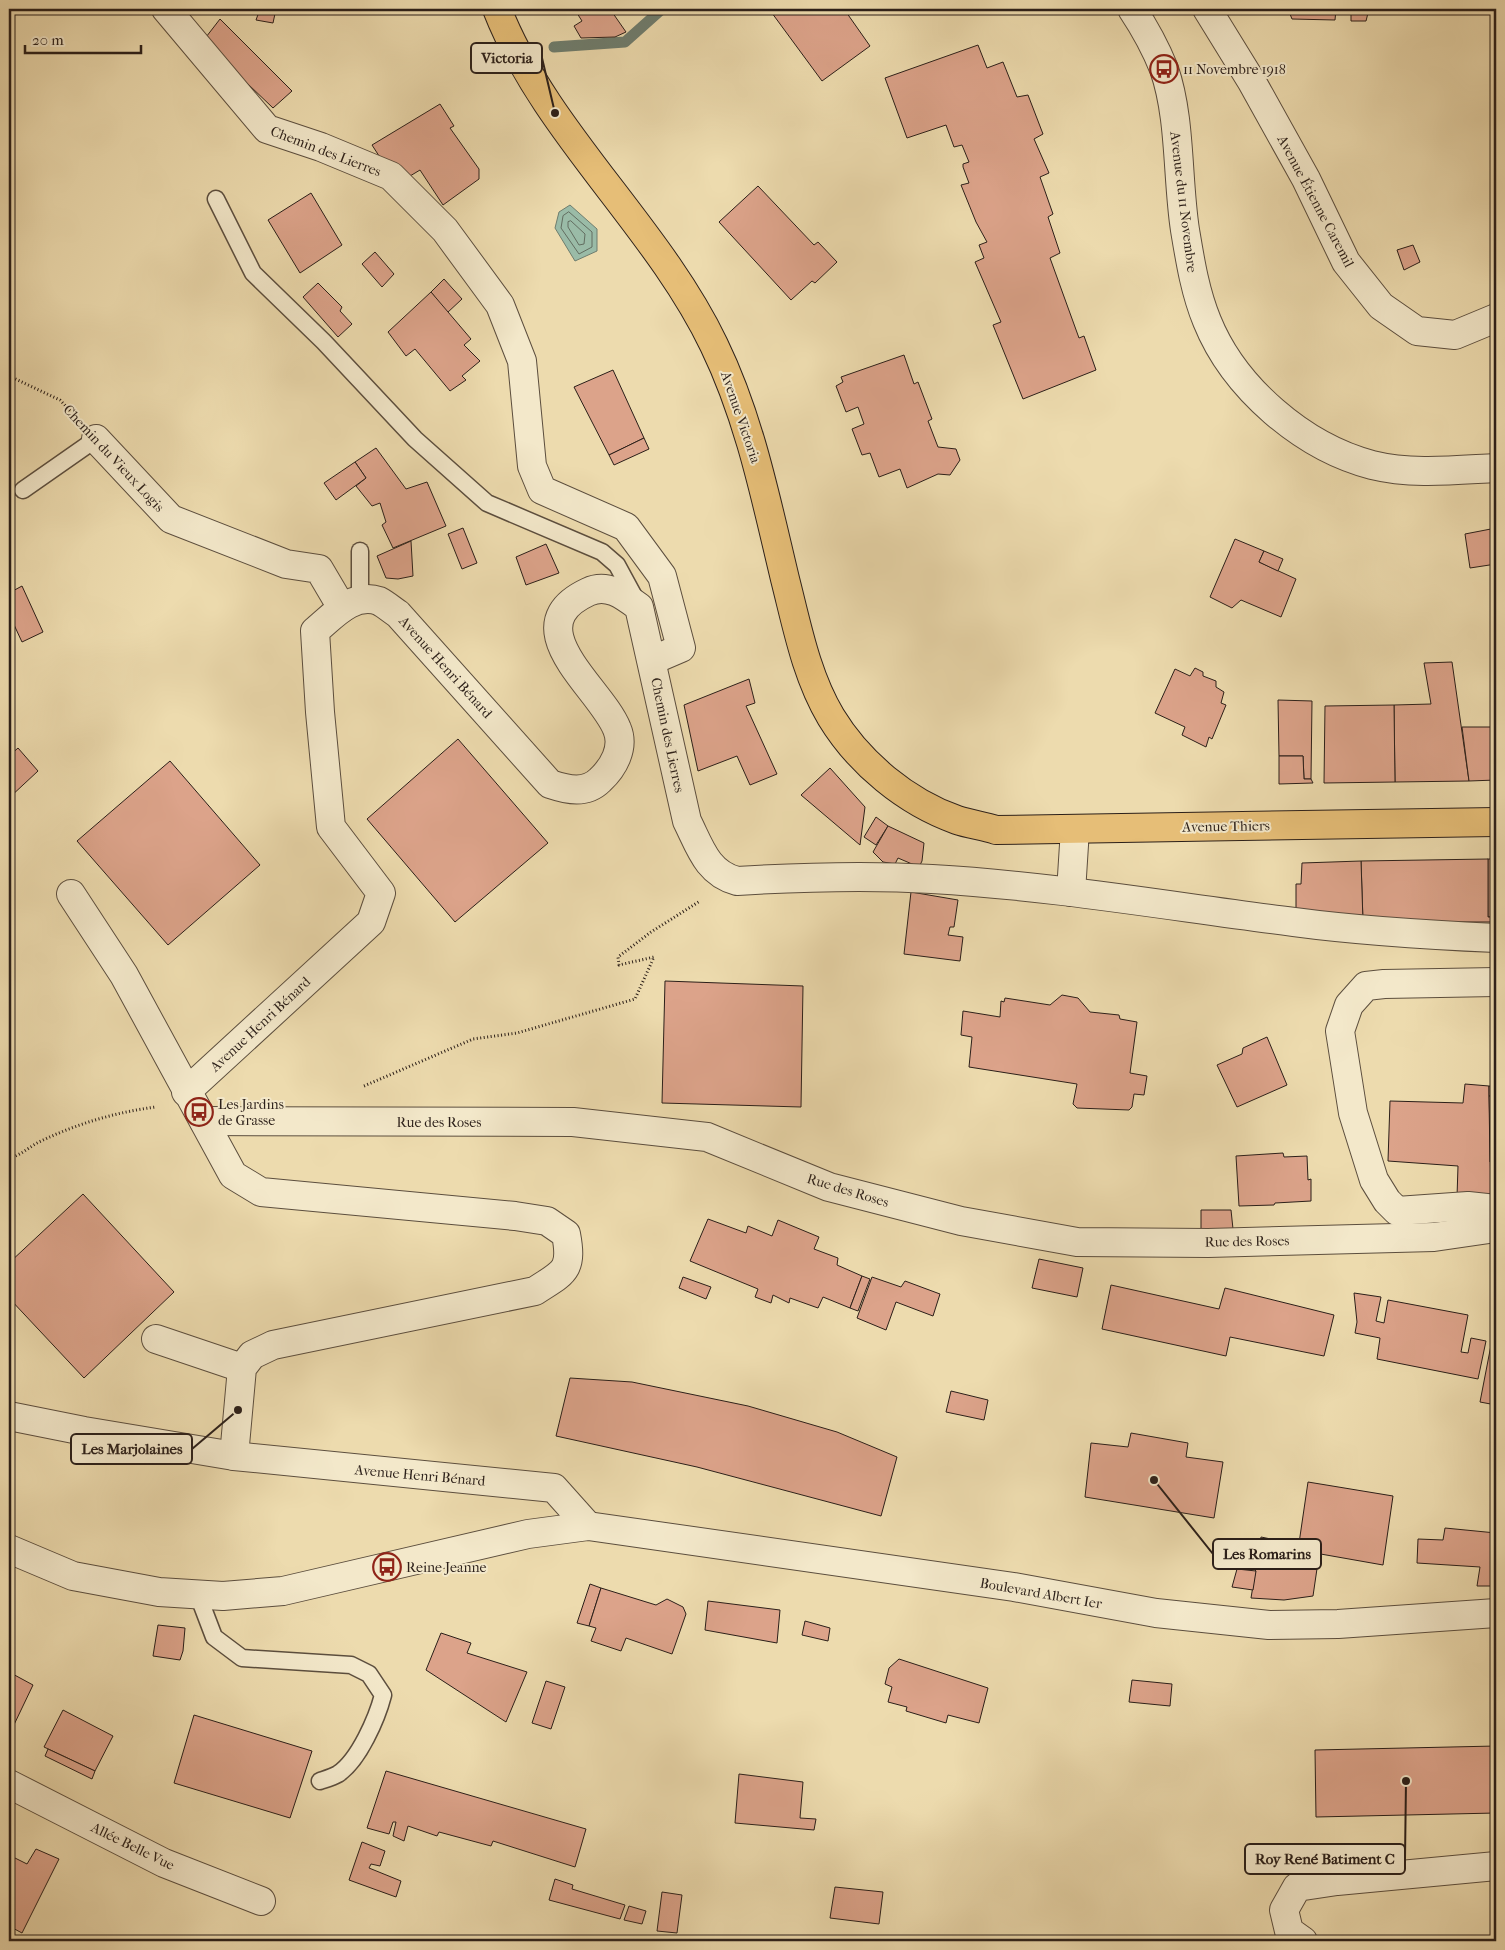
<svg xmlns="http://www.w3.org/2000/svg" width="1505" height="1950" font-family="'IM FELL French Canon',serif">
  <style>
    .water { fill: #9abba7; stroke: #6e7d6e }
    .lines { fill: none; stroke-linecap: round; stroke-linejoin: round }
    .shore { stroke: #626d60; stroke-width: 1 }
    .stream { stroke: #6e7d6e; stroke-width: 11 }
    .building { fill: #dca38a; stroke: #2b1f19 }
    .service-casing { stroke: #5c4e3e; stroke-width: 19 }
    .minor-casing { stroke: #5c4e3e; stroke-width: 30 }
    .tertiary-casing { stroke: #5c4e3e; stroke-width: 30 }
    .primary-casing { stroke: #2b1f19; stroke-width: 30 }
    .path { stroke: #2b1f19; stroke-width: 3; stroke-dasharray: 1 2.5; stroke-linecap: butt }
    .service { stroke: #f3e8ca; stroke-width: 16 }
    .minor { stroke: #f3e8ca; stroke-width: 28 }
    .tertiary { stroke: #f3e8ca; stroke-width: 28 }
    .primary { stroke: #e6be77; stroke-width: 28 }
    .labels { text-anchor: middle; stroke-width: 4; stroke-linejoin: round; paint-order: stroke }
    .poi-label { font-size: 14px; fill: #2b1f19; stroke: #f3e8ca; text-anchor: start }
    .street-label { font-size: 14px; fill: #2b1f19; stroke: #f3e8ca }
    .leader { fill: none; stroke: #2b1f19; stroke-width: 2 }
    .callout-dot { fill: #2b1f19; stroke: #f3e8ca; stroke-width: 2 }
    .callout { fill: #f3e8ca; stroke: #2b1f19; stroke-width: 2 }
    .callout-label { font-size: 15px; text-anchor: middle; font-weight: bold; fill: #2b1f19 }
  </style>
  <rect width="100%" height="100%" fill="#eddbae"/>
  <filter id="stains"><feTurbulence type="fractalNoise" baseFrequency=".004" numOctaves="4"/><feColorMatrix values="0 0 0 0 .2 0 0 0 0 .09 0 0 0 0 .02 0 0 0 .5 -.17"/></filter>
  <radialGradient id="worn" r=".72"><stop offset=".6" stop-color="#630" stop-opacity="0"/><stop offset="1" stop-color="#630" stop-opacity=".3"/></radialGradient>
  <!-- water -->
  <polygon class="water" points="570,205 597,229 597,251 575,261 555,228 559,212"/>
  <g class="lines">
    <!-- shore -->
    <g class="shore">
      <polygon points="569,212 592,232 592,247 579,254 561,228 563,216"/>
      <polygon points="571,221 585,234 584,244 579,245 568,227 568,222"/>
    </g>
    <!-- stream -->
    <polyline class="stream" points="554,47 625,42 662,9"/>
  </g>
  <!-- building -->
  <g class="building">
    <polygon points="260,9 276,9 273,23 256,20"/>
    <polygon points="577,9 610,9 626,32 615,37 581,38 574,26 582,21 575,10"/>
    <polygon points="769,9 844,9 870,46 822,81"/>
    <polygon points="1288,9 1336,9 1335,20 1292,19"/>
    <polygon points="1351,9 1369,9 1366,21 1351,21"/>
    <polygon points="220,19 292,91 273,108 203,41"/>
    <polygon points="978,45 987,68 1003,62 1017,97 1028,95 1043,134 1034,139 1049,173 1040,177 1053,214 1048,217 1060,253 1050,258 1079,338 1084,336 1096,370 1023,399 993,325 1001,322 975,262 984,258 979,245 987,242 976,222 961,185 969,183 963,167 963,164 969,162 962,145 954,147 946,125 907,138 885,78"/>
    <polygon points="440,104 454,126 450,128 479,169 479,179 443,205 420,170 405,179 390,173 372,145"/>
    <polygon points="758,186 814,245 818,242 837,262 815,283 812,281 791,300 719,222"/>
    <polygon points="311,193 342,245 300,273 268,220"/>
    <polygon points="1413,245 1420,262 1404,270 1397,250"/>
    <polygon points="375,252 394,274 382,287 362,264"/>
    <polygon points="444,279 462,299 447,313 431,292"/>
    <polygon points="318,283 342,307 340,311 352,324 338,337 303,297"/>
    <polygon points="431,292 471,339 464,345 480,361 462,376 466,380 450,391 415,349 406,356 388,332"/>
    <polygon points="904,355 914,384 918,382 932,419 928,421 938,447 956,449 960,460 950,475 938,474 907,488 900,469 879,477 870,453 862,455 852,429 864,424 858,407 846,412 836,386 843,382 841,377"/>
    <polygon points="613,370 644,438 609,455 574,387"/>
    <polygon points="644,438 649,449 614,465 609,455"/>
    <polygon points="376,448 406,489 427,482 446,526 393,548 382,525 386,522 380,503 372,506 356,486 366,478 355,462"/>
    <polygon points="355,462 366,478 336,500 324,483"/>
    <polygon points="463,528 477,563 462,569 448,534"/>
    <polygon points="1496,528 1496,564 1470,568 1465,534"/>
    <polygon points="1235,539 1264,551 1259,562 1296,579 1281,617 1241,600 1232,608 1210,597"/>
    <polygon points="411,541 413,576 398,579 386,578 377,556"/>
    <polygon points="546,544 559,573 526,585 516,557"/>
    <polygon points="1264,551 1283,559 1278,571 1259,562"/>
    <polygon points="22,586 43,632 22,642 9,614 9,593"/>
    <polygon points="1452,662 1469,781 1395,782 1394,705 1431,704 1424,663"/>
    <polygon points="1195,668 1203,672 1203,676 1216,681 1216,687 1224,692 1221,703 1226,705 1212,739 1209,737 1206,747 1182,735 1185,727 1155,713 1175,669 1190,676"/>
    <polygon points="749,679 755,703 746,706 777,774 750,785 737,756 698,771 684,705"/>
    <polygon points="1278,700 1312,701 1311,779 1304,779 1303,756 1279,756"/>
    <polygon points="1394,705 1395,782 1324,783 1325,706"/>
    <polygon points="1462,727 1496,727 1496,780 1469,781"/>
    <polygon points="458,739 548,843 455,922 367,819"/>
    <polygon points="18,748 38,771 9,798 9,756"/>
    <polygon points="1279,756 1303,756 1304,779 1311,779 1313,783 1279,784"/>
    <polygon points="170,761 260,865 168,945 77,841"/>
    <polygon points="830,768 865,807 860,845 801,795"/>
    <polygon points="876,817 888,826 876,845 864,837"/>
    <polygon points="888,826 924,843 922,861 919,867 898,858 895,864 883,862 873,852"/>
    <rect x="1488" y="859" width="8" height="58"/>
    <polygon points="1488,859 1488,917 1493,917 1494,922 1363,922 1361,861"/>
    <polygon points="1361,861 1363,922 1296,916 1296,884 1301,884 1302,863"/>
    <polygon points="911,892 958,900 954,927 950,927 948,935 963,937 960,961 904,954"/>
    <polygon points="665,981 803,986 801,1107 662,1103"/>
    <polygon points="1062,995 1078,998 1090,1012 1119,1015 1120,1019 1137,1022 1130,1073 1147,1076 1144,1095 1134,1094 1132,1107 1129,1110 1077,1108 1073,1104 1077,1084 969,1067 972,1037 961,1035 963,1011 1000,1017 1001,1001 1004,1002 1005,998 1050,1005"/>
    <polygon points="1267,1037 1287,1085 1237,1107 1217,1065 1242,1054 1243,1048"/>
    <polygon points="1465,1084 1489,1086 1491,1196 1457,1197 1458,1166 1388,1161 1390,1101 1463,1103"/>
    <polygon points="1489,1086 1496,1087 1496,1097 1489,1096"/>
    <polygon points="1489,1096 1496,1097 1496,1162 1490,1162"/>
    <polygon points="1283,1153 1284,1157 1307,1156 1308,1180 1311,1179 1311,1201 1275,1203 1274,1205 1239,1206 1236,1156"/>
    <polygon points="83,1194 174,1292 84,1378 9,1298 9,1263"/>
    <polygon points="1201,1210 1231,1210 1233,1229 1201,1230"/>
    <polygon points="708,1219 746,1233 748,1226 772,1236 778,1220 819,1237 814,1249 838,1258 837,1265 862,1276 850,1308 823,1297 818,1308 790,1298 789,1303 773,1295 771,1303 755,1297 758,1289 690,1261"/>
    <polygon points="1039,1259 1083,1268 1077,1297 1032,1288"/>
    <polygon points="862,1276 870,1279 858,1311 850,1308"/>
    <polygon points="683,1277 711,1287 706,1299 679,1288"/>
    <polygon points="872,1277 901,1287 905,1281 940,1294 933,1316 896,1302 886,1330 857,1318"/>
    <polygon points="1111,1285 1219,1309 1225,1288 1334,1315 1324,1356 1230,1337 1226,1356 1102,1329"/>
    <polygon points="1354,1293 1381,1297 1376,1321 1384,1323 1388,1300 1468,1315 1461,1352 1468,1353 1471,1338 1486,1341 1478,1379 1377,1359 1380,1338 1355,1333 1357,1322"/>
    <polygon points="1492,1340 1496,1340 1496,1405 1480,1402"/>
    <polygon points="570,1378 632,1382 748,1406 837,1432 897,1457 881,1516 697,1467 556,1436"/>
    <polygon points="951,1391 988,1400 984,1420 946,1412"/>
    <polygon points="1131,1433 1188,1443 1186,1457 1223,1462 1214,1518 1085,1497 1091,1443 1128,1447"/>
    <polygon points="1308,1482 1393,1496 1383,1565 1298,1550"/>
    <polygon points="1445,1528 1496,1533 1496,1586 1477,1586 1480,1567 1417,1563 1418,1539 1443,1540"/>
    <polygon points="1261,1537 1300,1545 1298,1550 1319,1555 1313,1596 1284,1600 1251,1598"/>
    <polygon points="1237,1569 1256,1571 1253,1590 1232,1587"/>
    <polygon points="590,1584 601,1588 589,1626 577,1623"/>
    <polygon points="601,1588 656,1605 667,1599 683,1607 686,1614 672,1654 626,1638 621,1651 591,1641 596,1628 589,1626"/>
    <polygon points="708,1601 780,1610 777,1643 705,1630"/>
    <polygon points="805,1621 830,1628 828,1641 802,1635"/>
    <polygon points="158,1625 185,1628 183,1651 180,1660 153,1656"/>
    <polygon points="441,1633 471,1643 467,1653 527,1672 506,1722 426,1670"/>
    <polygon points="899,1659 988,1688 979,1723 948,1715 946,1723 906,1711 907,1707 888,1702 892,1687 885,1684 889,1668"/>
    <polygon points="9,1672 33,1685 11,1731 9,1730"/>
    <polygon points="1132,1680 1172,1684 1170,1706 1129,1702"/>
    <polygon points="546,1681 565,1687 551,1729 532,1723"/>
    <polygon points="63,1710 113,1736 95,1771 44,1747"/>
    <polygon points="194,1715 312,1751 290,1818 174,1783"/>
    <polygon points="1496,1746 1496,1813 1316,1817 1315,1750"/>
    <polygon points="48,1749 95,1771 92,1779 45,1756"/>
    <polygon points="386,1771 586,1829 575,1867 493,1841 491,1846 439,1832 437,1836 408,1826 404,1841 393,1836 396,1822 393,1822 389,1834 367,1828"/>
    <polygon points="739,1774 803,1782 800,1818 816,1819 814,1830 735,1823"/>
    <polygon points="362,1842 385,1851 380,1866 371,1864 369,1868 401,1881 396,1897 349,1880"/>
    <polygon points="36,1849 59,1859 22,1933 9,1926 9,1855 27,1864"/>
    <polygon points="555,1879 573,1885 572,1889 625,1905 620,1919 549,1900"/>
    <polygon points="835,1887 883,1892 879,1924 830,1918"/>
    <polygon points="662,1892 682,1895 677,1933 657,1931"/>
    <polygon points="629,1906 646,1911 642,1924 624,1920"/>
  </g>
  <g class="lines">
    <defs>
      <g id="service">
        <polyline points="216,199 253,273 324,342 415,439 487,503 602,552 617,565 636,600"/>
        <polyline points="23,490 96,439"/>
        <polyline points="360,599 360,551"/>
        <path d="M198 1595 214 1637 242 1658 351 1665 369 1674 383 1695C377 1718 359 1760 338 1774 333 1777 326 1779 320 1781"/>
      </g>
      <g id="minor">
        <polyline points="166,9 267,129 321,147 391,176 445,230 500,305 522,361 532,466 542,490 626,527 662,576 681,648 653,660"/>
        <polyline points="96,439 171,519 286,564 319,569 342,608"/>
        <polyline points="1071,892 1075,829"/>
        <path d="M71 894 124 975 233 1175 261 1192 515 1216 547 1221 566 1234C573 1271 564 1272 535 1291L273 1345 252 1355 242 1368 234 1456"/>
        <polyline points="1496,982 1384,984 1366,986 1349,1005 1340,1031 1353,1113 1374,1180 1387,1201 1397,1211 1468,1206 1496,1209"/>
        <path d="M186 1092 371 922 381 893 331 827 320 712 315 631C333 616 353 592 379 601 385 604 392 610 398 614L550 784C568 790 586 794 600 780 613 768 625 748 617 729 601 688 513 627 588 592 607 583 623 595 639 607L687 821C700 847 707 873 737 881 803 877 867 875 932 879 1054 886 1174 907 1294 922 1361 931 1429 935 1496 938"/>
        <polyline points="204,1121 573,1122 707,1137 829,1187 961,1221 1077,1242 1208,1243 1434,1237 1496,1228"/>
        <polyline points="156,1339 242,1368"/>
        <polyline points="9,1416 84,1431 234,1456 554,1488 588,1526"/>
        <polyline points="9,1549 73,1576 159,1592 223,1596 283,1591 528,1534 588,1526 1014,1587 1156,1613 1269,1625 1338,1624 1496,1613"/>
        <polyline points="9,1784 164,1863 261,1901"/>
        <polyline points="1303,1941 1289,1931 1284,1910 1297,1887 1337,1881 1496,1866"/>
      </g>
      <g id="tertiary">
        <path d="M1132 9C1144 27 1156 49 1164 69 1181 118 1177 178 1185 230 1190 260 1195 292 1207 321 1234 388 1303 447 1372 465 1412 475 1456 470 1496 468"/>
        <polyline points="1207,9 1252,82 1306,179 1346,262 1381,306 1417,331 1455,335 1496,318"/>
      </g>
      <path id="primary" d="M497 9C545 132 657 226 714 345 750 419 766 500 785 579 797 626 806 675 831 717 859 763 906 802 957 820 969 824 983 826 996 830L1496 822"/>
    </defs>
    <!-- service casing -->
    <use href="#service" class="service-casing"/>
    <!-- minor casing -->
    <use href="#minor" class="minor-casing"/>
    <!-- tertiary casing -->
    <use href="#tertiary" class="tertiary-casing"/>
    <!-- primary casing -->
    <use href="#primary" class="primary-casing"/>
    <!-- path -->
    <g class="path">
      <polyline points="9,376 60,400 74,415"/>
      <polyline points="364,1086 473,1039 517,1033 635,999 654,957 619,965 618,957 651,932 700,901"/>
      <path d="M9 1158C20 1156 29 1147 39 1142 76 1124 116 1112 156 1107"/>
    </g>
    <!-- service -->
    <use href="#service" class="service"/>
    <!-- minor -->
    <use href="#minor" class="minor"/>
    <!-- tertiary -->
    <use href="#tertiary" class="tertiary"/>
    <!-- primary -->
    <use href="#primary" class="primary"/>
  </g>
  <!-- icons -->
  <defs>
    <symbol id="bus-ring" viewBox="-11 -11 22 22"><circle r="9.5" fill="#f3e8ca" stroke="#8f2418" stroke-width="1.5"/><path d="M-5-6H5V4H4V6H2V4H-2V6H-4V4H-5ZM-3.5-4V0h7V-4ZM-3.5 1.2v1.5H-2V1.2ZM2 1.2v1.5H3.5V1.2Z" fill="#8f2418"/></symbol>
  </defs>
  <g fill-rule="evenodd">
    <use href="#bus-ring" x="1148" y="53" width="32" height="32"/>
    <use href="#bus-ring" x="183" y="1096" width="32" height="32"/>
    <use href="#bus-ring" x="371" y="1551" width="32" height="32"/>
  </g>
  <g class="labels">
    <!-- poi labels -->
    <g class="poi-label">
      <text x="1183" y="74">11 Novembre 1918</text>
      <text x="218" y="1109">Les Jardins<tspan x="218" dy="16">de Grasse</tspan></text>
      <text x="406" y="1572">Reine Jeanne</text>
    </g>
    <!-- street labels -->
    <g class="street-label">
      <text transform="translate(326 151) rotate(21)" y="5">Chemin des Lierres</text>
      <text transform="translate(1316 201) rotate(62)" y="5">Avenue Étienne Caremil</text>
      <text transform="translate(1184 202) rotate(83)" y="5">Avenue du 11 Novembre</text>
      <text transform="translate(741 417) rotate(71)" y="5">Avenue Victoria</text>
      <text transform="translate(114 458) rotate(47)" y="5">Chemin du Vieux Logis</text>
      <text transform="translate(446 667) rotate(48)" y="5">Avenue Henri Bénard</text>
      <text transform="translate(668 735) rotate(78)" y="5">Chemin des Lierres</text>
      <text transform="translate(1226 826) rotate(-1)" y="5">Avenue Thiers</text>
      <text transform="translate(260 1024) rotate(-43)" y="5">Avenue Henri Bénard</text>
      <text x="439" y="1127">Rue des Roses</text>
      <text transform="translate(848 1190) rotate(17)" y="5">Rue des Roses</text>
      <text transform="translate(1247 1241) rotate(-1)" y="5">Rue des Roses</text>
      <text transform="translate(420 1475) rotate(5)" y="5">Avenue Henri Bénard</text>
      <text transform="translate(1041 1593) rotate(10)" y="5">Boulevard Albert Ier</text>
      <text transform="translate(133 1846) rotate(26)" y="5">Allée Belle Vue</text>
    </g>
  </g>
  <!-- callouts -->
  <path class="leader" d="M555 113L542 58M238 1410L192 1449M1154 1480L1213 1554M1406 1781L1405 1859"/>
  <g class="callout-dot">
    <circle cx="555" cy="113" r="5"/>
    <circle cx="238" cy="1410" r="5"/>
    <circle cx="1154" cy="1480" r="5"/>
    <circle cx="1406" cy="1781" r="5"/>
  </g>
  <g class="callout">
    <rect x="471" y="43" width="71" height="30" rx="5"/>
    <rect x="71" y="1434" width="121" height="30" rx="5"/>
    <rect x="1213" y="1539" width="108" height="30" rx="5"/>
    <rect x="1245" y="1844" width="160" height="30" rx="5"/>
  </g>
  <g class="callout-label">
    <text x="507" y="63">Victoria</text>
    <text x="132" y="1454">Les Marjolaines</text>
    <text x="1267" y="1559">Les Romarins</text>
    <text x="1325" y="1864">Roy René Batiment C</text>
  </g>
  <!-- margin -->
  <rect width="1505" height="1950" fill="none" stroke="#eddbae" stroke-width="30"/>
  <rect x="10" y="10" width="1485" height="1930" fill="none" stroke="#2b1f19" stroke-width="2.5"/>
  <rect x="15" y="15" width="1475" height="1920" fill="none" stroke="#2b1f19"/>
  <!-- scale -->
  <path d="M25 45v8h116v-8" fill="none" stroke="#2b1f19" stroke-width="2.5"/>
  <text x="32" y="45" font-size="15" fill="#2b1f19" stroke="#f3e8ca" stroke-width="4" paint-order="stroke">20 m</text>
  <rect width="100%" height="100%" filter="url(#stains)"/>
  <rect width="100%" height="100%" fill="url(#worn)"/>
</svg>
